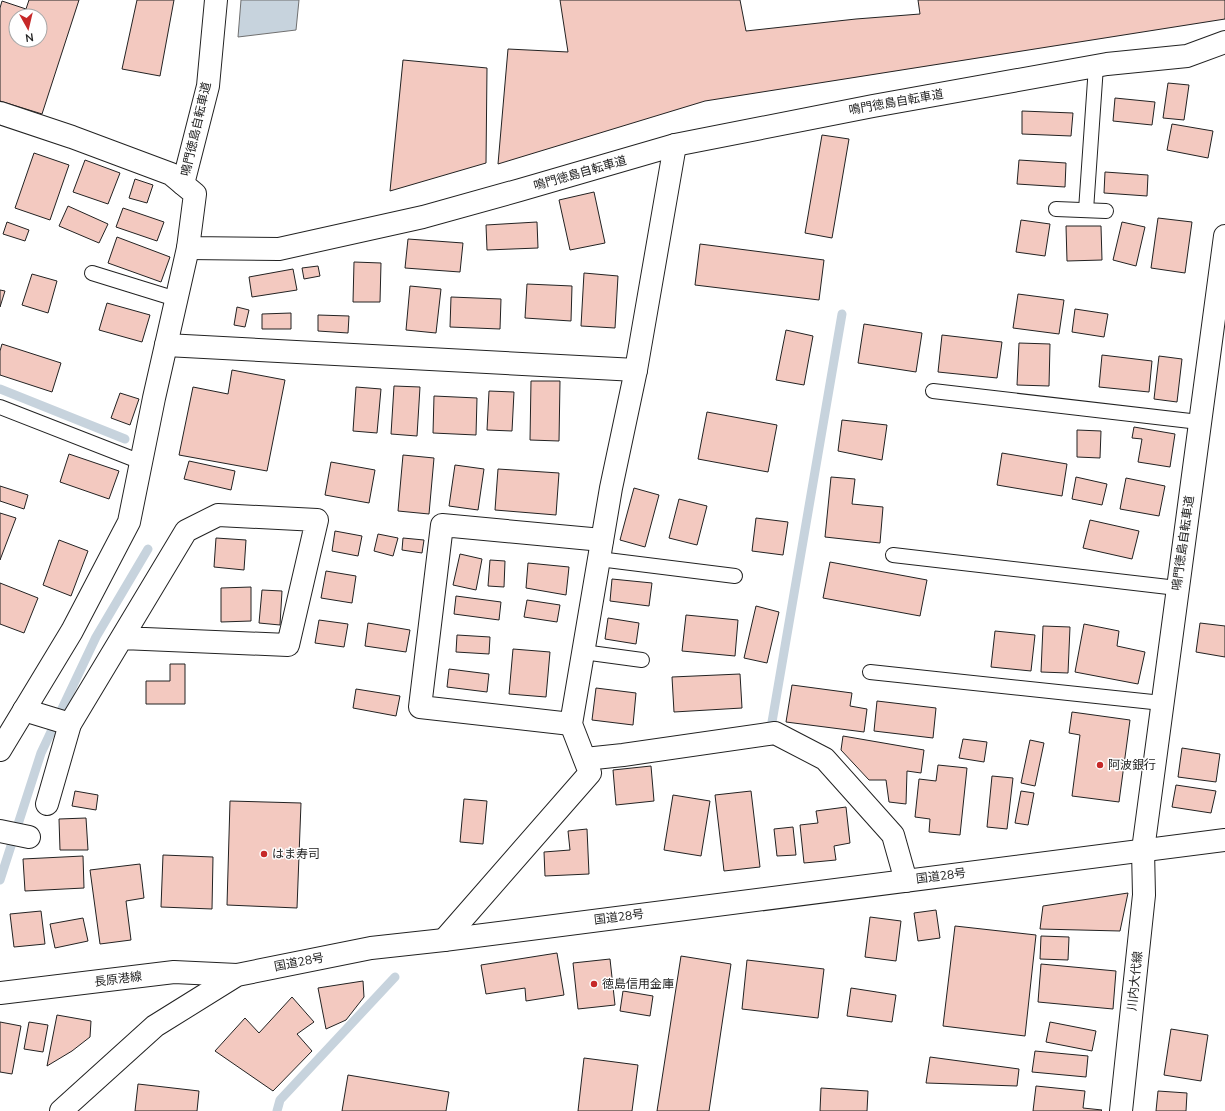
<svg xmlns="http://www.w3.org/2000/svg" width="1225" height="1111" font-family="'Nunito Sans','Noto Sans JP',sans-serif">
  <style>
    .water { fill: #c7d3dd; stroke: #6f6f6f }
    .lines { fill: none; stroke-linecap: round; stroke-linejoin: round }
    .stream { stroke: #c7d3dd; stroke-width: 9 }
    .building { fill: #f3c9c0; stroke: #222; fill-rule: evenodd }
    .service-casing { stroke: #222; stroke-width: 16 }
    .minor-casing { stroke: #222; stroke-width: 24 }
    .secondary-casing { stroke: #222; stroke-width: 24 }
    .trunk-casing { stroke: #222; stroke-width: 24 }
    .service { stroke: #fff; stroke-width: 14 }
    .minor { stroke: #fff; stroke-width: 22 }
    .secondary { stroke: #fff; stroke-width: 22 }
    .trunk { stroke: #fff; stroke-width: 22 }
    .poi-dot { fill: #c62828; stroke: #fff; stroke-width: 1.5 }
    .labels { text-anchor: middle; stroke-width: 3; stroke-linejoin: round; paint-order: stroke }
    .street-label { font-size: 12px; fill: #222; stroke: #fff }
    .poi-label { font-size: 12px; fill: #222; stroke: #fff; text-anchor: start }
  </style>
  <rect width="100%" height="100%" fill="#fff"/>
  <!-- water -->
  <polygon class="water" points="241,0 299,0 296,30 238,37"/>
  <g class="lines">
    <!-- stream -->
    <g class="stream">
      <polyline points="0,389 125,439"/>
      <polyline points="772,722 842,314"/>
      <polyline points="0,880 41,753 96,637 148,549"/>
      <polyline points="277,1111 280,1100 395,977"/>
    </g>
  </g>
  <!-- building -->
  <g class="building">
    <path d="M29 0H79L42 114 0 101V8L2 1 26 9ZM16 16H40V40H16Z"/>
    <polygon points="137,0 174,0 160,76 122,69"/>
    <polygon points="560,0 740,0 746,31 856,19 920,14 918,0 1225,0 1225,19 705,101 498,164 508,49 568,52"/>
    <polygon points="403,60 487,68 486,163 390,191"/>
    <polygon points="1168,83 1189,85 1184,120 1163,118"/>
    <polygon points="1115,98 1155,102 1152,125 1113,121"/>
    <polygon points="1022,111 1073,113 1071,136 1022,134"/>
    <polygon points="1172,124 1213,131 1208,158 1167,150"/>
    <polygon points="822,135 849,139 832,238 805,233"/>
    <polygon points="34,153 69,165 50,220 15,208"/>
    <polygon points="85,160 120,173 108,204 73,192"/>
    <polygon points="1019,160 1066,163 1065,187 1017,184"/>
    <polygon points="1105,172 1148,175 1147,196 1104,193"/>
    <polygon points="135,179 153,185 147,203 129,198"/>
    <polygon points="594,192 605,243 570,250 559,200"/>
    <polygon points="68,206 108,224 99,243 59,226"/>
    <polygon points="123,208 164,222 157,241 116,227"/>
    <polygon points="1158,218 1192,222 1185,273 1151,268"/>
    <polygon points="1021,220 1050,224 1045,256 1016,252"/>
    <polygon points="7,222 29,230 25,241 3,234"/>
    <polygon points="537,222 538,248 487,250 486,225"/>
    <polygon points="1122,222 1145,227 1136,266 1113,260"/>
    <polygon points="1066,226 1101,226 1102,260 1067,261"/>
    <polygon points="117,237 170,257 161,282 108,263"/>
    <polygon points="408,239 463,243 460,272 405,268"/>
    <polygon points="700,244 824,260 819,300 695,285"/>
    <polygon points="354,262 381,263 380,302 353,302"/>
    <polygon points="318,266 320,276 304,279 302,268"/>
    <polygon points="293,269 297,290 252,297 249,277"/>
    <polygon points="584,273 618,276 615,328 581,326"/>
    <polygon points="32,274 57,281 48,313 22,305"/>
    <polygon points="527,284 572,286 571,321 525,318"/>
    <polygon points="410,286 441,289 436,333 406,330"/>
    <polygon points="0,290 5,291 0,307"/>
    <polygon points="1018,294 1064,300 1059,334 1013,328"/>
    <polygon points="451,297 501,299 500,329 450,327"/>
    <polygon points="107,303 150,315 142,342 99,330"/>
    <polygon points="237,307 249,310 245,327 234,325"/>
    <polygon points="1075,309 1108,314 1104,337 1072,332"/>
    <polygon points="291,313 291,329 262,329 262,314"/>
    <polygon points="318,315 349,316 348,333 318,331"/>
    <polygon points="864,324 922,333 916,372 858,363"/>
    <polygon points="786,330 813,336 804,385 776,380"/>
    <polygon points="942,335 1002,342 997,378 938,372"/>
    <polygon points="1019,343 1050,344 1049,386 1017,385"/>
    <polygon points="2,344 61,363 52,392 0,375 0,351"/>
    <polygon points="1102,355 1152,361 1149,392 1099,387"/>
    <polygon points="1159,356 1182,359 1177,402 1154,399"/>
    <polygon points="232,370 285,380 267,471 179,455 193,387 228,394"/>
    <polygon points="531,381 560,381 559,441 530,440"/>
    <polygon points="394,386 420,387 417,436 391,434"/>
    <polygon points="356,387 381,389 377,433 353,431"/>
    <polygon points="489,391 514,392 512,431 487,430"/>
    <polygon points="120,393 139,399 130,425 111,418"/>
    <polygon points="434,396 477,398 476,435 433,433"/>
    <polygon points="707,412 777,425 768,472 698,459"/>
    <polygon points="842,420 887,425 882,460 838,451"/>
    <polygon points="1134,427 1175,434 1170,467 1138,462 1142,439 1132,438"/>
    <polygon points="1077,430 1101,431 1100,458 1077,457"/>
    <polygon points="1002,453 1067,464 1062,496 997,485"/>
    <polygon points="69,454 119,471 109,499 60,482"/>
    <polygon points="403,455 434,458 429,514 398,511"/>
    <polygon points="189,461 235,471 231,490 184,479"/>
    <polygon points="331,462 375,470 369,503 325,495"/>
    <polygon points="455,465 484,469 478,510 449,506"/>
    <polygon points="498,469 559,473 556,515 495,510"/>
    <polygon points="831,477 855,479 852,504 883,507 880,543 825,537"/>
    <polygon points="1076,477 1107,484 1102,505 1072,499"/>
    <polygon points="1126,478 1165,486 1159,516 1120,509"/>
    <polygon points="0,486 28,495 24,509 0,501"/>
    <polygon points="634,488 659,495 645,547 620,540"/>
    <polygon points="679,499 707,506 697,545 669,538"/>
    <polygon points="0,513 16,518 0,560"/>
    <polygon points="756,518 788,522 783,555 752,551"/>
    <polygon points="1090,520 1139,531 1132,559 1083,548"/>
    <polygon points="335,531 362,536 358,556 332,551"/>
    <polygon points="378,534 398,538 393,556 374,551"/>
    <polygon points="216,538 246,540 244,570 214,567"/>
    <polygon points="403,538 424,540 422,553 402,550"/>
    <polygon points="59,540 88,551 71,596 43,585"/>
    <polygon points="460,554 482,559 476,590 453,585"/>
    <polygon points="490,560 505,561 504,587 488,586"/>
    <polygon points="830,562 927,580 920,616 823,598"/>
    <polygon points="528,563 569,567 566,595 526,588"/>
    <polygon points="326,571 356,576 352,603 321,598"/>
    <polygon points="612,579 652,583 649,606 610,601"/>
    <polygon points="0,583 38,598 24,633 0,624"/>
    <polygon points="251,587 251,621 221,622 221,588"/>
    <polygon points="262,590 282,591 280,625 259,623"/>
    <polygon points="456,596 501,602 499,620 454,614"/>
    <polygon points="527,600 560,605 557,622 524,617"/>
    <polygon points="756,606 779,612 767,663 744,658"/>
    <polygon points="686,615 738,620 735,656 682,651"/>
    <polygon points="608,618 639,623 636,644 605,639"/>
    <polygon points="319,620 348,624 344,647 315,643"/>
    <polygon points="368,623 410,630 406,652 365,646"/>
    <polygon points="1200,623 1225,626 1225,657 1196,652"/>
    <polygon points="1084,624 1119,631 1117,646 1145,652 1138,684 1075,672"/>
    <polygon points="1043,626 1070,627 1068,673 1041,672"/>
    <polygon points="995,631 1035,635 1031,671 991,667"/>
    <polygon points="457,635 490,637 489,654 456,652"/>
    <polygon points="513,649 550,652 546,697 509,694"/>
    <polygon points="170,664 185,664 185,704 146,704 146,681 170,681"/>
    <polygon points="449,669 489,674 487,692 447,687"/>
    <polygon points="740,674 742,708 674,712 672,677"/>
    <polygon points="792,685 852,693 850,706 867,709 864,732 786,722"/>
    <polygon points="596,688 636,693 633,725 592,720"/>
    <polygon points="356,689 400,696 396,716 353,708"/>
    <polygon points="877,701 936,708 933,738 874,731"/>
    <polygon points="1072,712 1130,720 1119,802 1072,796 1080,735 1069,733"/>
    <polygon points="843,736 924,750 921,773 907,771 906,804 889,802 886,780 869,780 841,750"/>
    <polygon points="963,739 987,742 984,762 959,758"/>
    <polygon points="1030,740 1044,743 1035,786 1021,783"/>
    <polygon points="1182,748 1220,754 1216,782 1178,777"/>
    <polygon points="938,765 967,768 960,835 929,832 930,819 915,817 919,779 936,781"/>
    <polygon points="651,766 654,801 616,805 613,770"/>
    <polygon points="992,776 1013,778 1007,829 987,827"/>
    <polygon points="1176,785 1216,791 1211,813 1172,807"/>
    <polygon points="75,791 98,795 96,810 72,806"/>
    <polygon points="751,791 760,867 724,871 715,795"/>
    <polygon points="1021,791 1034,793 1028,825 1015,823"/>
    <polygon points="673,795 710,801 701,856 664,850"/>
    <polygon points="464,799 487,801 483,844 460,842"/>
    <polygon points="230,801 301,803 297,908 227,905"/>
    <polygon points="846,807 850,843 834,846 836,860 804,863 800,825 818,823 816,811"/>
    <polygon points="86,818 88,850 60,850 59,819"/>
    <polygon points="793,827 796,855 777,856 774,829"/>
    <polygon points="587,829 589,874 545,876 544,852 570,850 568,831"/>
    <polygon points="163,855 213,857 212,909 161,907"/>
    <polygon points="83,856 84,888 25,891 23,859"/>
    <polygon points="140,864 144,898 126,901 131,940 100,944 90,870"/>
    <polygon points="1128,893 1120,931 1040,929 1043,906"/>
    <polygon points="936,910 940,938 918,941 914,913"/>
    <polygon points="41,911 45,944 14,947 10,914"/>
    <polygon points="870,917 901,921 896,961 865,957"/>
    <polygon points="83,918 88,941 55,948 50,924"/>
    <polygon points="955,926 1036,935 1025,1036 943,1026"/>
    <polygon points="1041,936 1069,937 1068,960 1040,959"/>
    <polygon points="557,953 564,995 526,1001 525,988 486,994 481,965"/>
    <polygon points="681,956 731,964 709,1111 657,1111"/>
    <polygon points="610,959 615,1005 578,1009 573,963"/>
    <polygon points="747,960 824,969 818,1018 742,1009"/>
    <polygon points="1041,964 1116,971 1113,1009 1038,1002"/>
    <polygon points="363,981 364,997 346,1020 326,1029 318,988"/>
    <polygon points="851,988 896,995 892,1022 847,1016"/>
    <polygon points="623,991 653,996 650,1016 620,1011"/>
    <polygon points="292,997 314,1022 297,1034 312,1051 273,1091 215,1051 245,1018 259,1033"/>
    <polygon points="57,1015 91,1021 90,1037 72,1051 47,1066"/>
    <polygon points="0,1022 21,1026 12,1074 0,1072"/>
    <polygon points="29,1022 48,1025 43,1052 24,1049"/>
    <polygon points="1050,1022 1096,1031 1092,1051 1046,1042"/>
    <polygon points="1171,1029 1208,1035 1201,1081 1164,1075"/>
    <polygon points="1035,1051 1088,1056 1086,1077 1032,1072"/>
    <polygon points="930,1057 1019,1069 1017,1086 926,1083"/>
    <polygon points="584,1058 638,1065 632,1111 578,1111"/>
    <polygon points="348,1075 449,1092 446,1111 342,1111"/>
    <polygon points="138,1084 199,1091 197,1111 135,1111"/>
    <polygon points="1036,1086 1085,1091 1083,1108 1102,1110 1101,1111 1033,1111"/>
    <polygon points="821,1088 868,1091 867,1111 820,1111"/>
    <polygon points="1158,1091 1187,1093 1186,1111 1156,1111"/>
  </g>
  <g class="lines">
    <defs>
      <g id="service">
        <polyline points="1056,209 1106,211"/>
        <polyline points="1086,210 1096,66"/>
        <polyline points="92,273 176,299"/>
        <polyline points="933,391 1199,422"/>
        <polyline points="0,407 141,462"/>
        <polyline points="893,555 1177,588"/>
        <polyline points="599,559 735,576"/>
        <polyline points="583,652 642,660"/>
        <polyline points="870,672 1162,703"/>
      </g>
      <g id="minor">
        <polyline points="0,113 72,137 171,174 183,184"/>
        <polyline points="166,345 636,370"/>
        <polyline points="24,710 70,724"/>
        <polyline points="571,724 420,707 442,525 602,540"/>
        <polyline points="0,750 72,631 129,522 154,398 188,248"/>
        <polyline points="585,759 623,755 775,733 825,759 893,835 906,881"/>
        <polyline points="47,804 70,724 186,531 218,515 317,520 288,645 122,638"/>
        <polyline points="0,831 29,837"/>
        <polyline points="444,940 590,773 571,724 611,488 636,370 675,145"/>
      </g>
      <g id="secondary">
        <polyline points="216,0 208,86 183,184 195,194 188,248 279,249 423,217 520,190 675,145 873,106 1107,64 1187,56 1225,42"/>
        <polyline points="0,993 174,972 237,975"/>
        <polyline points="1121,1111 1144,895 1143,850 1225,236"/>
      </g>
      <polyline id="trunk" points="61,1111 155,1026 237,975 371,948 444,940 1225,840"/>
    </defs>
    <!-- service casing -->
    <use href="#service" class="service-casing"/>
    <!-- minor casing -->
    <use href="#minor" class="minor-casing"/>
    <!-- secondary casing -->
    <use href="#secondary" class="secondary-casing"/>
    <!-- trunk casing -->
    <use href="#trunk" class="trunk-casing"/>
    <!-- service -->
    <use href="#service" class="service"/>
    <!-- minor -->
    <use href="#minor" class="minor"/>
    <!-- secondary -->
    <use href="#secondary" class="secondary"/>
    <!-- trunk -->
    <use href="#trunk" class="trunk"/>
  </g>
  <!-- markers -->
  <g class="poi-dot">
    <circle cx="1100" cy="765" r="4"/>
    <circle cx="264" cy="854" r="4"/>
    <circle cx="594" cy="984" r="4"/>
  </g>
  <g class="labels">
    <!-- street labels -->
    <g class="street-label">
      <text transform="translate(896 102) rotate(-10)" y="4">鳴門徳島自転車道</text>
      <text transform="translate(196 129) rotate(-77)" y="4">鳴門徳島自転車道</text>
      <text transform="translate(580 173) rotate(-16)" y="4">鳴門徳島自転車道</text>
      <text transform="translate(1183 543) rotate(-82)" y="4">鳴門徳島自転車道</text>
      <text transform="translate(941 876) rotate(-7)" y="4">国道28号</text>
      <text transform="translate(619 917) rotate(-7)" y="4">国道28号</text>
      <text transform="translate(299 962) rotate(-11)" y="4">国道28号</text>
      <text transform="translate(118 979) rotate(-7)" y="4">長原港線</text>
      <text transform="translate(1135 981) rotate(-84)" y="4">川内大代線</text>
    </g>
    <!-- poi labels -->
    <g class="poi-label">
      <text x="1108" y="769">阿波銀行</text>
      <text x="272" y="858">はま寿司</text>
      <text x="602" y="988">徳島信用金庫</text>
    </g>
  </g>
  <!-- north arrow -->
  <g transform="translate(28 28) rotate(172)"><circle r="19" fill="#ffffff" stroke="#a7a7a7"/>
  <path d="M0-3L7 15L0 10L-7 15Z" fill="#c62828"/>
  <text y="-6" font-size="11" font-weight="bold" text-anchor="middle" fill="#222222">N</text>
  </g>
</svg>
